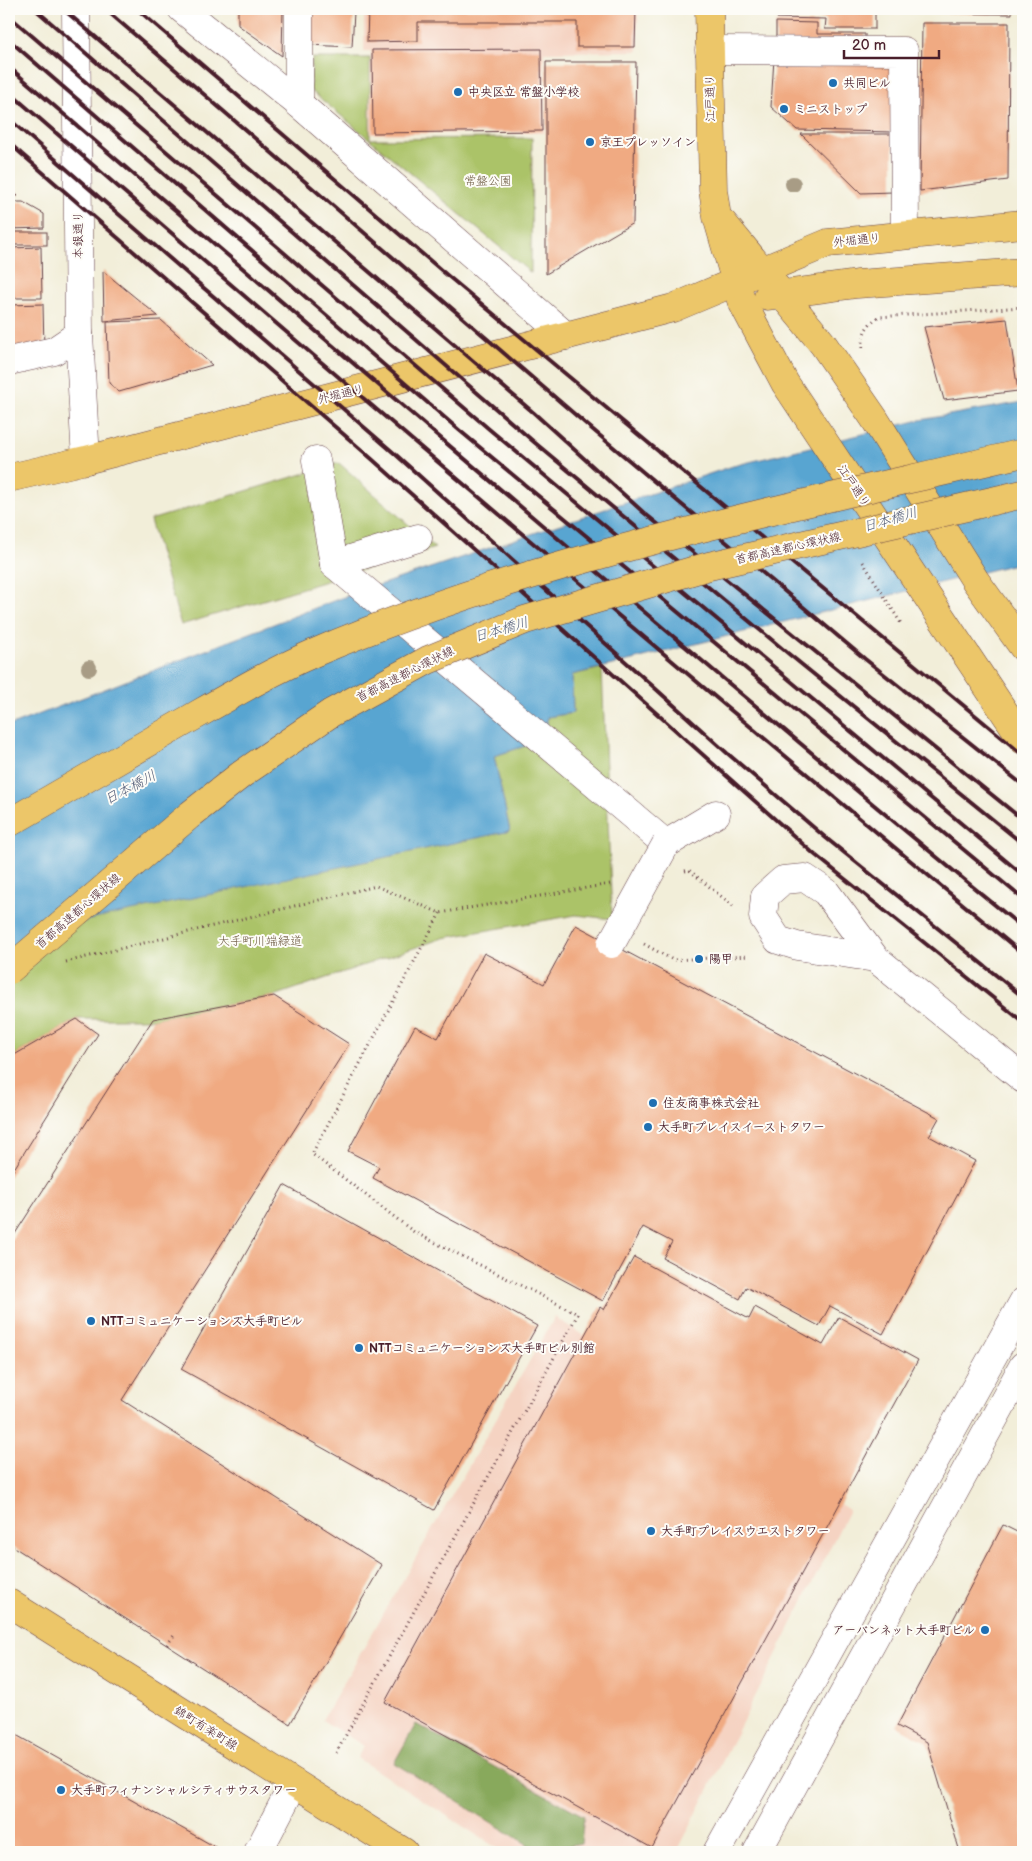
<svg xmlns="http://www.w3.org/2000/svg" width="1032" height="1861" font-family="'Balsamiq Sans','Klee One',sans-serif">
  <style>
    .built { fill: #f5d3c2 }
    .green { fill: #abc368; stroke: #7a714a }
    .forest { fill: #88a95c; stroke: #696444 }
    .water { fill: #59a5d1; stroke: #52627e }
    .building { fill: #f0aa82 }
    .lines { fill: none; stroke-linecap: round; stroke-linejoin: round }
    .minor-casing { stroke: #633e45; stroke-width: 29 }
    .major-casing { stroke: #633e45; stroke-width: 29 }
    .path { stroke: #633e45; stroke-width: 3; stroke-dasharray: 1 4; stroke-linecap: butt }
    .minor { stroke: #fff; stroke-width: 28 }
    .major { stroke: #ecc669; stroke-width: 28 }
    .rail { stroke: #4a1f2b; stroke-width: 4 }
    .minor-bridge-casing { stroke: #633e45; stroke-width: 29; stroke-linecap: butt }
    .highway-bridge-casing { stroke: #633e45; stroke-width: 29; stroke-linecap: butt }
    .minor-bridge { stroke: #fff; stroke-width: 28 }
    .highway-bridge { stroke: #ecc669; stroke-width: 28 }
    .tree { fill: #a89c85 }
    .poi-dot { fill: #1f6fb2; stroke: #fdfcf7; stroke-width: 2 }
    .labels { text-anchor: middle; stroke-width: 4; stroke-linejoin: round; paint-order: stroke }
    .poi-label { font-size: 12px; font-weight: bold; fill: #4a1f2b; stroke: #fdfcf7; text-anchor: start }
    .street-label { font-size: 12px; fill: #4a1f2b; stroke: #fdfcf7 }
    .park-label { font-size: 12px; fill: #6c5840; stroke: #fdfcf7 }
    .water-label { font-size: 14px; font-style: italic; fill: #515b76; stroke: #fdfcf7 }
  </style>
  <rect width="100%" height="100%" fill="#fdfcf7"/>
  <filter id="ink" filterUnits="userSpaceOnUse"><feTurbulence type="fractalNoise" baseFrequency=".02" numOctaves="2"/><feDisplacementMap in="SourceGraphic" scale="10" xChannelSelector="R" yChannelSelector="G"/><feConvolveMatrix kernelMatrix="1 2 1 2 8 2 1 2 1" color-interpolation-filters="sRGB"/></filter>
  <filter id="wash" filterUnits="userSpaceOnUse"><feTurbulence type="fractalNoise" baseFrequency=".0096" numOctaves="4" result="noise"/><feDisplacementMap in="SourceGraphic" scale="20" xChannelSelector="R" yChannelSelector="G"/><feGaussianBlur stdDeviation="1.12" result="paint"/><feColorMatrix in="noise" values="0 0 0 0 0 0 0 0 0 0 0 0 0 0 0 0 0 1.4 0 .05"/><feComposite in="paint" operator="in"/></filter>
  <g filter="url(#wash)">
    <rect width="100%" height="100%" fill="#f2eed9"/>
    <!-- built -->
    <g class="built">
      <polygon points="364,9 638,9 638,51 544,52 544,133 371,134 371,51 364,51"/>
      <polygon points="555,1317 849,1510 677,1852 503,1852 357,1758 364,1746 322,1720"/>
    </g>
    <!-- green -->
    <g class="green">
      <polygon points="312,58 370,58 370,139 532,138 531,273 310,90"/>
      <polygon points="339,463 435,548 181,625 150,520"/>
      <polygon points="602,668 612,919 576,915 443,938 274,996 153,1019 77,1019 9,1058 9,942 25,929 510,831 494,756 547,739 547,717 573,713 572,675"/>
    </g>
    <!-- forest -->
    <polygon class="forest" points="416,1724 584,1816 581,1843 547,1850 549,1852 540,1852 394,1763"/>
    <!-- water -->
    <polygon class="water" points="1023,402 1023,562 572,675 573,713 547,717 547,739 494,756 510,831 89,920 9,948 9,726 341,598 733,466 920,420"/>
    <g id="blocks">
      <!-- building -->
      <g class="building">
        <polygon points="238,9 283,9 282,56 238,25"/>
        <polygon points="368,9 636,9 635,47 577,47 577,22 418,22 418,41 367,42"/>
        <polygon points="777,9 875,9 875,29 825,29 826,19 777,18"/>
        <polygon points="911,9 1012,9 1012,14 910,13"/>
        <polygon points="311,10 354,12 352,47 309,45"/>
        <polygon points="776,22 817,23 817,34 865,34 865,43 776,42"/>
        <polygon points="922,23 1009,23 1008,180 920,191"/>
        <polygon points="541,49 542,131 373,133 372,50"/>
        <polygon points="774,58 893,60 893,132 797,130 771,107"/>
        <polygon points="546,62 636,62 633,223 546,274"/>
        <polygon points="801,134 893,134 893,192 861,193"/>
        <polygon points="9,188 18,196 9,196"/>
        <polygon points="9,202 23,202 44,214 44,228 9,229"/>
        <rect x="9" y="232" width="38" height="13"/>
        <polygon points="41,247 42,298 9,298 9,248"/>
        <polygon points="103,271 158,316 104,321"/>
        <polygon points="43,304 44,349 9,355 9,305"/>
        <polygon points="1007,319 1018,391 944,400 924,327"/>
        <polygon points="161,320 212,365 119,392 109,383 107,322"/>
        <polygon points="576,925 939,1118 929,1136 975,1161 883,1334 830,1306 819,1326 746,1287 740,1299 663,1258 672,1242 643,1227 603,1301 373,1178 379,1167 348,1151 415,1026 438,1038 484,953 544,984"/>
        <polygon points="274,996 349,1044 122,1400 382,1565 290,1724 9,1544 9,1243 153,1019"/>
        <polygon points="77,1019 98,1034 9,1177 9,1058"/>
        <polygon points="284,1185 537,1326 434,1510 181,1369"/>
        <polygon points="634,1257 749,1319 755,1307 823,1345 839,1317 918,1360 652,1848 385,1702 600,1307 604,1310"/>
        <polygon points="1003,1525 1023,1535 1023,1852 960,1852 927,1742 897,1726"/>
        <polygon points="9,1731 217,1848 214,1852 9,1852"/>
      </g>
    </g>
  </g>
  <g filter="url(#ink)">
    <use href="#blocks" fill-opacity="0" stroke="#633e45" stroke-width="1"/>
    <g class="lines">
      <defs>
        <g id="minor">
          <polyline points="76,9 79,334 86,460"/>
          <polyline points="182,9 299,104 566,336"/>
          <polyline points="299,9 299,104"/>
          <polyline points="709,50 904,51 905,235"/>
          <polyline points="9,361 54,351 79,334"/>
          <polyline points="316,460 334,564 666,844 716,814"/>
          <polyline points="334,564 418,538"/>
          <polyline points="875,958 797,946 778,940 763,917 765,896 783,880 805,878 826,892 875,958 1023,1079"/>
          <polyline points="258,1852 294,1783"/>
          <polyline points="717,1852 1023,1302"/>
          <polyline points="757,1852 1023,1366"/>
        </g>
        <g id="major">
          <polyline points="709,9 713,190 717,217 741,300 785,383 1023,740"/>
          <polyline points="723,223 823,344 874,418 975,580 1023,647"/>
          <polyline points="768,296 857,284 1023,272"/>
          <polyline points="9,478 86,460 673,308 828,243 1023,224"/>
          <polyline points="9,1603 404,1852"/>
        </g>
      </defs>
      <!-- minor casing -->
      <use href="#minor" class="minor-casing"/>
      <!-- major casing -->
      <use href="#major" class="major-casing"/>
      <!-- path -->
      <g class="path">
        <path d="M863 348C862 333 866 326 878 317L1023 307"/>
        <polyline points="863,562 902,625"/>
        <polyline points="685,871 689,870 733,906"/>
        <polyline points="644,944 673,960 749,956"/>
        <polyline points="66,962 376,886 440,913 610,884"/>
        <polyline points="167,1645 175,1634"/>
        <polyline points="336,1753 578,1314 414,1232 312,1154 440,913"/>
      </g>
      <!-- minor -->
      <use href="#minor" class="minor"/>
      <!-- major -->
      <use href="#major" class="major"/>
      <!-- rail -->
      <g class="rail">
        <polyline points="35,9 534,442 790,655 1023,844"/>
        <polyline points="63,9 534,413 643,512 1023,820"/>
        <polyline points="105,9 586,424 865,659 1023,785"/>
        <polyline points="137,9 448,276 1023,755"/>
        <polyline points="9,16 489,429 1023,875"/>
        <polyline points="9,40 459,430 1023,899"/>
        <path d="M9 67C345 356 680 647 1023 928"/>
        <path d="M9 92C343 383 681 671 1023 954"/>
        <polyline points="9,119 394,453 727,753 826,838 1023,997"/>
        <polyline points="9,143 372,459 814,854 1023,1022"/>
      </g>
      <defs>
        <polyline id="minor-bridge" points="611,944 666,844"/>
        <g id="highway-bridge">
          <path d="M9 823C66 790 122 758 179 725 223 700 268 673 314 653 540 556 785 509 1023 453"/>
          <polyline points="9,970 191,814 242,774 331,713 428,660 525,620 709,566 1023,494"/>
        </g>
      </defs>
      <!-- minor-bridge casing -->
      <use href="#minor-bridge" class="minor-bridge-casing"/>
      <!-- highway-bridge casing -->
      <use href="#highway-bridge" class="highway-bridge-casing"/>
      <!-- minor-bridge -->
      <use href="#minor-bridge" class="minor-bridge"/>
      <!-- highway-bridge -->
      <use href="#highway-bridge" class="highway-bridge"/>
    </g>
    <!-- trees -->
    <g class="tree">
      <circle cx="793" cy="184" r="8"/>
      <circle cx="89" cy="668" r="8"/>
    </g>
  </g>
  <!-- markers -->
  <g class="poi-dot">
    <circle cx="833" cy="83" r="5"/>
    <circle cx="458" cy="92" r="5"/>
    <circle cx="784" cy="109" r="5"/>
    <circle cx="590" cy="142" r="5"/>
    <circle cx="699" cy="959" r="5"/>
    <circle cx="653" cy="1103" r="5"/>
    <circle cx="648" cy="1127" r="5"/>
    <circle cx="91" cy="1321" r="5"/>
    <circle cx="359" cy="1348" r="5"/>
    <circle cx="651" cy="1531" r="5"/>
    <circle cx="985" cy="1630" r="5"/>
    <circle cx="61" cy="1790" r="5"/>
  </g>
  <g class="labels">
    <!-- poi labels -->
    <g class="poi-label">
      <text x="843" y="87">共同ビル</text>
      <text x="468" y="96">中央区立 常盤小学校</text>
      <text x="794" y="113">ミニストップ</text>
      <text x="600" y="146">京王プレッソイン</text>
      <text x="709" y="963">陽甲</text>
      <text x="663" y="1107">住友商事株式会社</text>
      <text x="658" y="1131">大手町プレイスイーストタワー</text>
      <text x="101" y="1325">NTTコミュニケーションズ大手町ビル</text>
      <text x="369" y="1352">NTTコミュニケーションズ大手町ビル別館</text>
      <text x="661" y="1535">大手町プレイスウエストタワー</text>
      <text x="975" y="1634" text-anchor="end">アーバンネット大手町ビル</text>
      <text x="71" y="1794">大手町フィナンシャルシティサウスタワー</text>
    </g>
    <!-- street labels -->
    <g class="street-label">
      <text transform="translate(710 98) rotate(-91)" y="4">江戸通り</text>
      <text transform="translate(78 235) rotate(-90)" y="4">本銀通り</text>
      <text transform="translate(857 240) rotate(-6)" y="4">外堀通り</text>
      <text transform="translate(341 394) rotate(-14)" y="4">外堀通り</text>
      <text transform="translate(854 486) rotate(56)" y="4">江戸通り</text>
      <text transform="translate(788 548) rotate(-13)" y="4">首都高速都心環状線</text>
      <text transform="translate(405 674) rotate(-27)" y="4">首都高速都心環状線</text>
      <text transform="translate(78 911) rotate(-41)" y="4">首都高速都心環状線</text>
      <text transform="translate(206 1728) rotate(32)" y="4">錦町有楽町線</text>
    </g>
    <!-- park labels -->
    <g class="park-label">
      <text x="488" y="185">常盤公園</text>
      <text x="260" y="945">大手町川端緑道</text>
    </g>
    <!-- water labels -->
    <g class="water-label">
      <text transform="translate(890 519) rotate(-16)" y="5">日本橋川</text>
      <text transform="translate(501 629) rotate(-16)" y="5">日本橋川</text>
      <text transform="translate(130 787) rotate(-28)" y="5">日本橋川</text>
    </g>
  </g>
  <!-- margin -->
  <rect width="1032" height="1861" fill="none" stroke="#fdfcf7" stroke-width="30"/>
  <!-- scale -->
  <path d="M844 50v8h95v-8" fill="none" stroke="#4a1f2b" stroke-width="2.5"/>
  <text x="852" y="50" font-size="15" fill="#4a1f2b" stroke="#fdfcf7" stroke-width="4" paint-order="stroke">20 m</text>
</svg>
